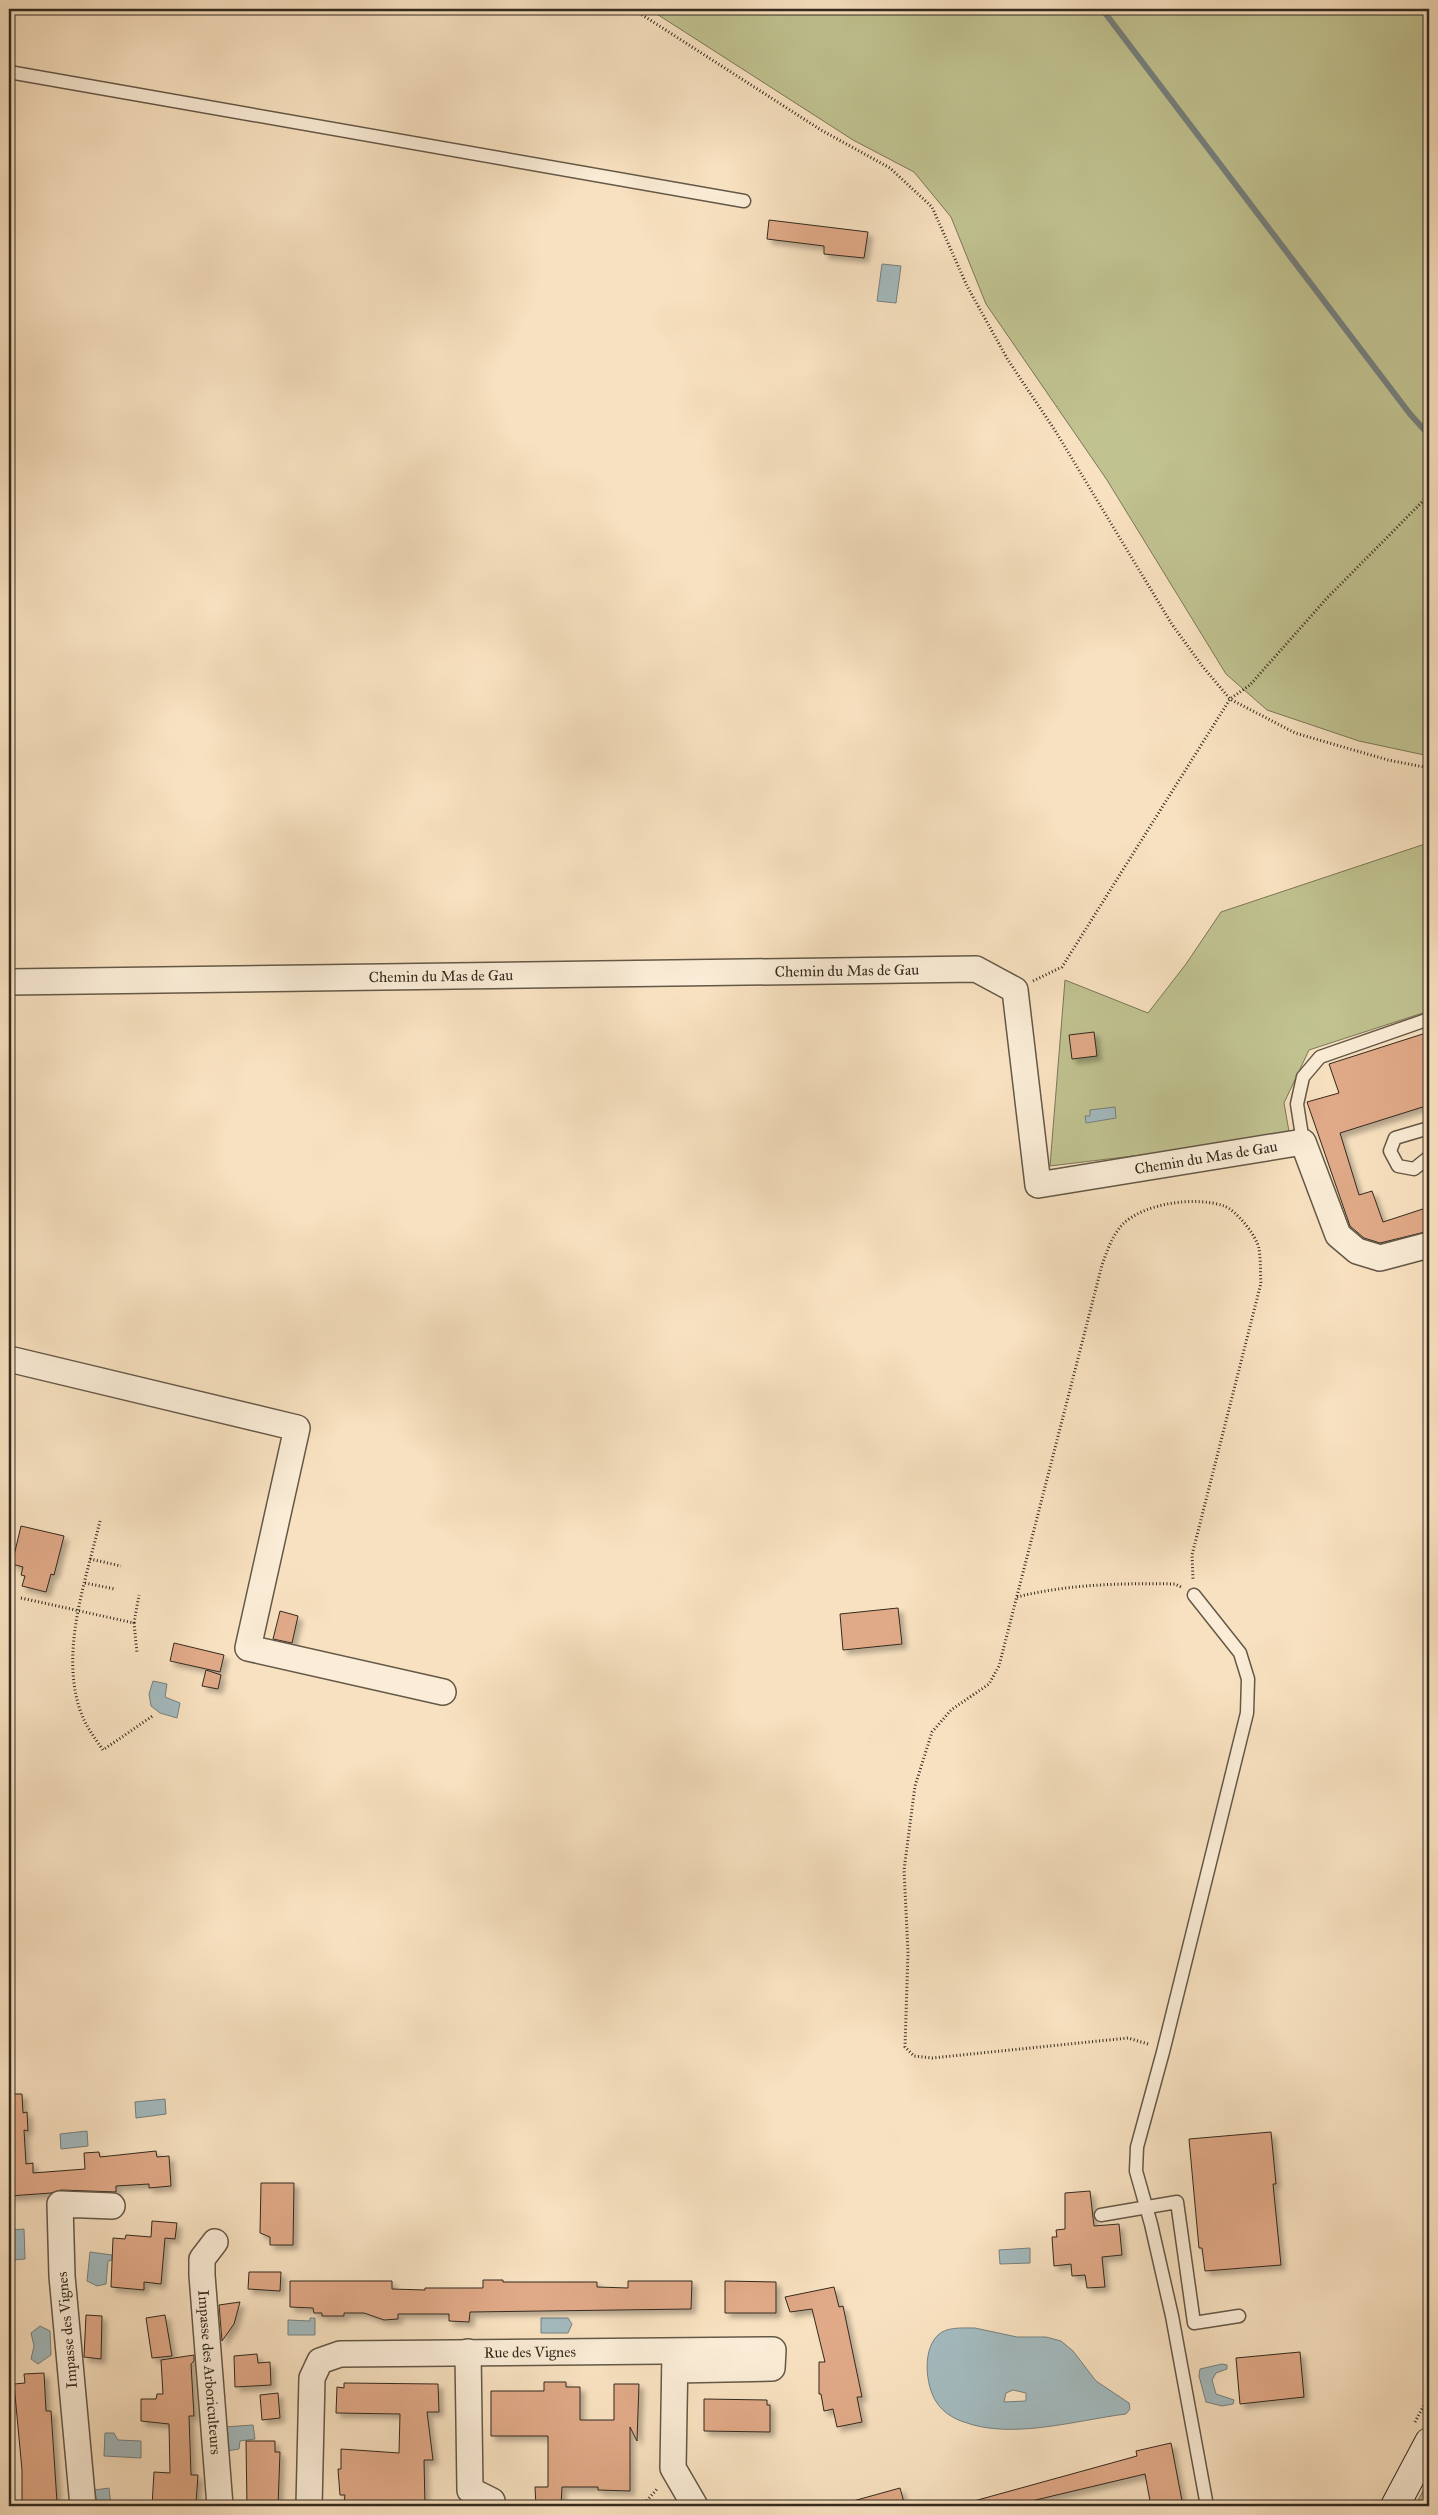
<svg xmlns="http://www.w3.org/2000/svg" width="1438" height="2515" font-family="'IM FELL Great Primer',serif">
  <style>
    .green { fill: #c0c290; stroke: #7a7658 }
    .water { fill: #a3babe; stroke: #76807e; fill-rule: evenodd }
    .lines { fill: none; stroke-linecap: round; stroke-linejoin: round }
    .stream { stroke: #76807e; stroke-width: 6 }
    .building { fill: #e0a987; stroke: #332a1f; filter: url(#shadow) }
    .service-casing { stroke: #645847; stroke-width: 15 }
    .minor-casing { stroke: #645847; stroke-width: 28 }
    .secondary-casing { stroke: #332a1f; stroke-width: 30 }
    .path { stroke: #332a1f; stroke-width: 3; stroke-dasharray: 1 2.5; stroke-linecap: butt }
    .service { stroke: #faecd6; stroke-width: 12 }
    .minor { stroke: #faecd6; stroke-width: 25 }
    .secondary { stroke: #faecd6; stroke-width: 28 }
    .labels { text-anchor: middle; stroke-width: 4.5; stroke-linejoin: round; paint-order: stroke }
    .street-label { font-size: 15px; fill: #332a1f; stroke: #faecd6 }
  </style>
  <defs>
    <filter id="shadow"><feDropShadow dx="4.5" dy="4.5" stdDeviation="2.5" flood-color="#0004"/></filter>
  </defs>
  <rect width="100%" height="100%" fill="#f8e1c0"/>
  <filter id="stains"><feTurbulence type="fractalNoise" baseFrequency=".004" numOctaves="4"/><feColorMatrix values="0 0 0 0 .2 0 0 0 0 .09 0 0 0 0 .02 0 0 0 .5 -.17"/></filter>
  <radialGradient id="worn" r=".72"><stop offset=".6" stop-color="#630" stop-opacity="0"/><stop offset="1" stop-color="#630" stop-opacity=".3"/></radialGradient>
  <!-- green -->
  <g class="green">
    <polygon points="649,9 1429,9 1429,756 1359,741 1267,710 1226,674 1107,480 986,304 951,217 914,172 853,140"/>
    <polygon points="1429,839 1429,1011 1309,1050 1284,1103 1290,1137 1050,1166 1065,980 1148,1013 1186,964 1221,912 1428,843"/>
    <polygon points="1429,2480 1429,2506 1415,2506"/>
  </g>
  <!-- water -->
  <g class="water">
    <polygon points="882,264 901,266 896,303 877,301"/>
    <polygon points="1115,1107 1116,1118 1086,1123 1085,1116 1090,1116 1090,1110"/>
    <polygon points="153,1681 167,1684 165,1697 180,1703 177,1718 160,1713 151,1706 149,1694"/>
    <polygon points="165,2099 166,2114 136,2118 135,2102"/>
    <polygon points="87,2131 88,2146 61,2149 60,2134"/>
    <polygon points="24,2229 25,2259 12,2260 10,2230"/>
    <polygon points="1030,2248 1030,2263 1000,2264 999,2250"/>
    <polygon points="90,2252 112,2255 112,2260 108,2261 106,2284 97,2286 87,2281"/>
    <polygon points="310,2318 315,2318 315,2335 288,2335 288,2320 310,2321"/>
    <polygon points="541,2318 568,2318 572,2324 568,2333 541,2333"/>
    <polygon points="40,2326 50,2331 51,2355 38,2364 31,2359 34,2346 31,2333"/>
    <path d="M975 2328 1017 2337H1046L1061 2341 1073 2351 1096 2381 1129 2403 1130 2409 1126 2414C1077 2420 1012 2440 964 2422 954 2419 943 2412 937 2403 925 2386 921 2345 942 2332 951 2327 965 2328 975 2328ZM1013 2390 1026 2393V2401L1004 2402 1006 2393Z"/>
    <polygon points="1222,2364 1227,2365 1227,2369 1216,2373 1212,2380 1216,2394 1234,2400 1233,2404 1222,2406 1206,2402 1199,2376 1200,2369"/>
    <polygon points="253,2425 255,2439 240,2441 239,2449 227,2451 224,2427"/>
    <polygon points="105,2433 114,2433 118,2440 141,2441 141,2458 104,2456"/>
    <polygon points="109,2488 111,2506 97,2506 95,2490"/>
  </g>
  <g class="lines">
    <!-- stream -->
    <polyline class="stream" points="1102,9 1410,414 1429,435"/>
  </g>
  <!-- building -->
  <g class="building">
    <polygon points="769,220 868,232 864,258 824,254 824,246 767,239"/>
    <polygon points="1094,1032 1097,1056 1072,1059 1069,1035"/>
    <polygon points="1429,1032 1429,1105 1340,1133 1359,1195 1372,1191 1383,1222 1429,1207 1429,1231 1380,1243 1364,1238 1350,1226 1307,1102 1339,1093 1329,1064"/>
    <polygon points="21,1526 64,1536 54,1575 51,1574 46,1592 22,1586 25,1576 21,1575 23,1567 12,1564"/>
    <polygon points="898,1608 902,1644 843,1650 840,1614"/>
    <polygon points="280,1611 298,1616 292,1643 273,1639"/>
    <polygon points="174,1643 224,1655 220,1672 170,1661"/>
    <polygon points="206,1670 221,1675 218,1689 202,1686"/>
    <polygon points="9,2094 22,2094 23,2113 27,2112 28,2131 24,2130 26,2164 33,2163 33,2173 85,2169 84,2153 99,2152 100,2157 156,2151 157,2157 169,2156 171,2186 149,2188 149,2184 116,2186 116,2192 61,2190 51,2193 9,2196"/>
    <polygon points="1271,2132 1276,2184 1273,2184 1281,2265 1205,2271 1202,2248 1199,2248 1189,2139"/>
    <polygon points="261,2183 294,2183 293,2245 270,2245 270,2237 260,2233"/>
    <polygon points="1090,2191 1094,2226 1119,2224 1122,2255 1102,2257 1105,2287 1087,2288 1085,2275 1072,2276 1071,2264 1054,2266 1052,2237 1057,2237 1056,2230 1065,2229 1065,2193"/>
    <polygon points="152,2221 177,2223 175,2239 165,2238 161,2284 144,2282 144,2290 111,2287 113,2238 125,2239 126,2235 151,2237"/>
    <polygon points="249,2272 281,2272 280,2291 248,2289"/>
    <polygon points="483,2280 503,2280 503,2282 597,2282 597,2287 628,2288 628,2281 692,2281 691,2309 470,2312 469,2322 449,2321 449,2314 398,2314 398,2319 384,2320 364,2313 344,2313 344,2316 322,2316 322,2313 314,2313 313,2308 290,2307 290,2281 392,2281 392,2289 425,2290 425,2288 483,2288"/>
    <polygon points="725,2281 776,2282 776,2313 725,2313"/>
    <polygon points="834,2287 839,2307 843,2306 862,2397 857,2397 862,2422 837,2427 833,2409 824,2411 821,2394 819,2394 819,2362 825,2362 812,2309 790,2312 785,2297"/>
    <polygon points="240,2302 234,2324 222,2341 219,2305"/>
    <polygon points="86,2315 102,2316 101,2359 84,2357"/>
    <polygon points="165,2315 172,2356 152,2358 146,2318"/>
    <polygon points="1300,2352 1304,2397 1240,2404 1236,2358"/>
    <polygon points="257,2354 258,2363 270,2362 271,2385 235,2387 234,2356"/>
    <polygon points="194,2355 194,2361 191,2364 194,2416 189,2416 191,2475 198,2475 196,2503 174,2502 174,2506 152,2506 154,2472 170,2473 169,2424 141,2421 141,2399 156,2399 157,2394 163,2394 161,2360"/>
    <polygon points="44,2373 46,2411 51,2411 57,2502 22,2503 22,2470 14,2384 25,2383 24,2374"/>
    <polygon points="544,2382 566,2382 566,2387 580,2387 580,2420 614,2420 614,2384 639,2384 637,2441 630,2427 630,2491 598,2490 598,2487 562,2487 561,2506 536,2506 535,2487 548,2487 548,2436 491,2436 491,2391 544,2391"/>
    <polygon points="344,2383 438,2384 439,2412 427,2412 433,2460 424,2460 425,2506 352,2506 352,2504 344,2504 345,2495 340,2495 338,2469 341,2469 341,2449 399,2453 400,2414 336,2413 337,2387 344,2388"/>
    <polygon points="278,2393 280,2418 262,2420 260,2395"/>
    <polygon points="704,2399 767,2400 767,2405 770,2405 770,2432 704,2431"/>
    <polygon points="246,2441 275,2441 275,2452 280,2452 278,2506 247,2506"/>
    <polygon points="1171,2443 1183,2506 1151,2506 1145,2474 1023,2503 1024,2506 975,2506 974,2501 1137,2456 1136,2451"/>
    <polygon points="900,2488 905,2506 853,2506 853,2501"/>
  </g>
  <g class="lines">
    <defs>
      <g id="service">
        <polyline points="9,72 744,201"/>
        <polyline points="1429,1128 1395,1138 1390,1151 1398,1166 1414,1169 1429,1157"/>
        <polyline points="1303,1142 1297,1104 1303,1077 1320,1057 1429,1019"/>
        <polyline points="1194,1595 1240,1653 1248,1679 1247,1713 1163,2052 1137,2147 1136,2171 1151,2224 1172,2316 1207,2506"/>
        <polyline points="1101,2215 1177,2202 1194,2323 1239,2316"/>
      </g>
      <g id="minor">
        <path id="s1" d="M9 982 976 969 1015 990 1038 1185 1303 1142 1338 1235 1357 1251 1380 1258 1429 1245"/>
        <polyline points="9,1359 297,1428 248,1648 443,1692"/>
        <path id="s2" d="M215 2242 202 2259V2275L220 2506"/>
        <polyline points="468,2352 470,2490 492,2501"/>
        <polyline points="675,2353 673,2468 695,2506"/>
        <polyline points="83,2506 62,2276 60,2204 112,2206"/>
        <path id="s3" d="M309 2506 312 2378 320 2361 340 2354 773 2350 772 2368 675 2370"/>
      </g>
      <polyline id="secondary" points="1395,2506 1429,2442"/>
    </defs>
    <!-- service casing -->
    <use href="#service" class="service-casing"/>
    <!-- minor casing -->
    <use href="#minor" class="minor-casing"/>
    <!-- secondary casing -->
    <use href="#secondary" class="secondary-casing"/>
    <!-- path -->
    <g class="path">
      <polyline points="633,9 821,130 890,168 932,207 967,286 1008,360 1056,432 1171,623 1203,667 1230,699 1295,733 1388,760 1429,768"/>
      <polyline points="1033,981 1062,967 1230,699 1250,685 1327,598 1429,495"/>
      <path d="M100 1521C86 1580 60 1650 80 1710 85 1725 94 1737 103 1750L154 1715"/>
      <polyline points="90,1559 121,1566"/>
      <polyline points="85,1583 115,1589"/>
      <path d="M1017 1597C1069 1584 1122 1583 1175 1584L1181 1587"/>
      <polyline points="21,1598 134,1623 137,1653"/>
      <polyline points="134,1623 139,1595"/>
      <path d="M1148 2044 1128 2038 932 2058 914 2056 905 2047 908 1952 904 1870 915 1786 932 1732 951 1710 989 1684 999 1666 1102 1265C1107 1251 1112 1236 1122 1225 1143 1203 1196 1196 1224 1206 1236 1210 1257 1236 1259 1249 1261 1260 1260 1272 1261 1283L1192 1555 1193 1579"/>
      <polyline points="1415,2422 1429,2396"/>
      <polyline points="642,2506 658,2488"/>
    </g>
    <!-- service -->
    <use href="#service" class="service"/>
    <!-- minor -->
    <use href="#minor" class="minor"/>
    <!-- secondary -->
    <use href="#secondary" class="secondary"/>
  </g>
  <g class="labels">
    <!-- street labels -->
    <g class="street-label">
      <text dy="5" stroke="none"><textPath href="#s1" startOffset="838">Chemin du Mas de Gau</textPath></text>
      <text dy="5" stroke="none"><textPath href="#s1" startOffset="432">Chemin du Mas de Gau</textPath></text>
      <text dy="5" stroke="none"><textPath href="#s1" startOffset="1378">Chemin du Mas de Gau</textPath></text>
      <text transform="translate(67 2330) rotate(-95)" y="5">Impasse des Vignes</text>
      <text dy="5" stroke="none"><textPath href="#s3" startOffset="358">Rue des Vignes</textPath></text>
      <text dy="5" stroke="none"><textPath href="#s2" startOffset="135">Impasse des Arboriculteurs</textPath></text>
    </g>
  </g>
  <!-- margin -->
  <rect width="1438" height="2515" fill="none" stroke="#f8e1c0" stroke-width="30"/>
  <rect x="10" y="10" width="1418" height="2495" fill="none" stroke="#332a1f" stroke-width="2.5"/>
  <rect x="15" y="15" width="1408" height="2485" fill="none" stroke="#332a1f"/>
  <rect width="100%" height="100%" filter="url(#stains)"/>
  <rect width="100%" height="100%" fill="url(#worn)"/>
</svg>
